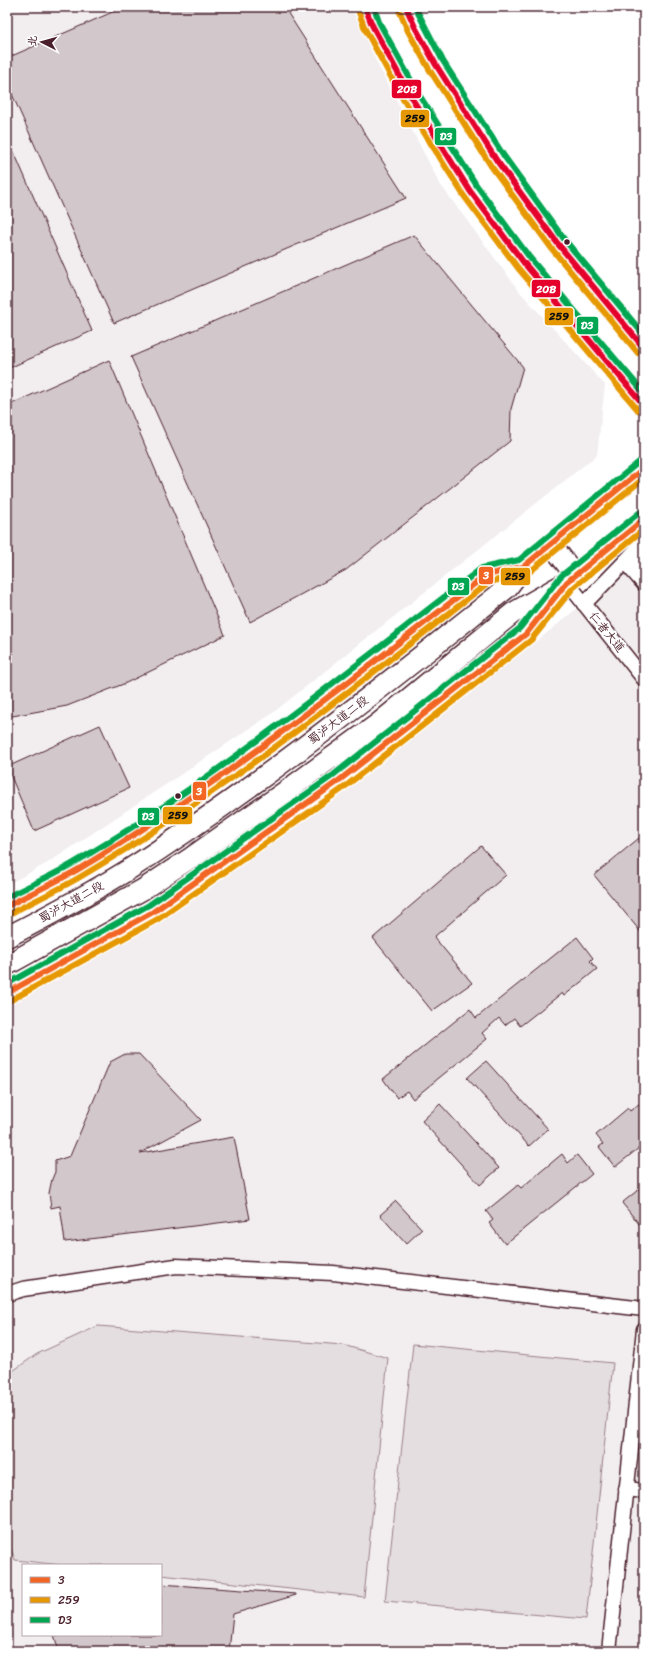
<svg xmlns="http://www.w3.org/2000/svg" width="651" height="1658" font-family="Sriracha,'LXGW WenKai TC',sans-serif">
  <style>
    .built { fill: #f2eeef; fill-rule: evenodd }
    .green { fill: #e5dee0; stroke: #987e86 }
    .building { fill: #d2c7cb; stroke: #4a1f2b }
    .lines { fill: none; stroke-linecap: round; stroke-linejoin: round }
    .minor-casing { stroke: #4a1f2b; stroke-width: 17 }
    .major-casing { stroke: #4a1f2b; stroke-width: 20 }
    .highway-casing { stroke: #4a1f2b; stroke-width: 23 }
    .minor { stroke: #fff; stroke-width: 14 }
    .major { stroke: #fff; stroke-width: 17 }
    .highway { stroke: #fff; stroke-width: 20 }
    .bus-1-casing { stroke: #fff; stroke-width: 9 }
    .bus-2-casing { stroke: #fff; stroke-width: 9 }
    .bus-3-casing { stroke: #fff; stroke-width: 9 }
    .bus-4-casing { stroke: #fff; stroke-width: 9 }
    .bus-1 { stroke: #f26522; stroke-width: 6 }
    .bus-2 { stroke: #e69804; stroke-width: 6 }
    .bus-3 { stroke: #00a651; stroke-width: 6 }
    .bus-4 { stroke: #e4002b; stroke-width: 6 }
    .bus-dot { fill: #4a1f2b; stroke: #fff; stroke-width: 1.5 }
    .labels { text-anchor: middle; stroke-width: 4; stroke-linejoin: round; paint-order: stroke }
    .street-label { font-size: 12px; fill: #4a1f2b; stroke: #fff }
    .line-badge { stroke: #fff; stroke-width: 1.5 }
    .badge-label { font-size: 11px; text-anchor: middle; font-weight: bold; fill: #fff }
    .pale-badge-label { font-size: 11px; text-anchor: middle; font-weight: bold; fill: #111 }
  </style>
  <rect width="100%" height="100%" fill="#fff"/>
  <filter id="ink" filterUnits="userSpaceOnUse"><feTurbulence type="fractalNoise" baseFrequency=".025" numOctaves="2"/><feDisplacementMap in="SourceGraphic" scale="8" xChannelSelector="R" yChannelSelector="G"/><feConvolveMatrix kernelMatrix="1 2 1 2 8 2 1 2 1" color-interpolation-filters="sRGB"/></filter>
  <g filter="url(#ink)">
    <!-- built -->
    <g class="built">
      <polygon points="7,7 351,7 377,63 440,184 519,291 605,385 597,455 270,715 51,861 7,885"/>
      <path d="M644 554V1651H7V1004L54 981 196 898 366 774 543 636ZM23 1565H161V1635H23Z"/>
    </g>
    <!-- green -->
    <g class="green">
      <polygon points="98,1326 343,1345 388,1358 364,1597 161,1575 161,1565 62,1565 15,1560 7,1538 7,1375 37,1354"/>
      <polygon points="413,1344 613,1363 586,1619 385,1601"/>
    </g>
    <!-- building -->
    <g class="building">
      <polygon points="124,7 284,7 406,198 114,323 7,83 7,58"/>
      <polygon points="7,136 92,331 7,369"/>
      <polygon points="414,235 523,367 511,409 510,441 346,570 250,622 131,357"/>
      <polygon points="109,360 225,635 126,683 67,706 7,717 7,406"/>
      <polygon points="100,725 129,788 34,831 7,767"/>
      <polygon points="644,834 644,936 594,875"/>
      <polygon points="481,846 506,875 434,937 472,983 432,1011 373,938"/>
      <polygon points="577,937 593,958 590,961 597,969 564,996 562,993 520,1026 514,1018 505,1025 499,1018 482,1033 487,1039 413,1099 407,1091 397,1098 383,1079 470,1009 476,1018"/>
      <polygon points="125,1054 139,1054 201,1120 140,1153 234,1137 250,1219 65,1242 60,1206 51,1208 49,1193 52,1179 55,1172 55,1161 70,1156 110,1062"/>
      <polygon points="486,1061 548,1129 529,1146 467,1078"/>
      <polygon points="644,1100 644,1144 615,1167 599,1147 603,1144 596,1135 628,1108 630,1111"/>
      <polygon points="440,1104 499,1168 480,1185 422,1121"/>
      <polygon points="562,1154 568,1163 577,1155 592,1174 505,1244 489,1223 493,1220 486,1211 518,1185 521,1188"/>
      <polygon points="644,1185 644,1230 622,1203"/>
      <polygon points="396,1201 422,1229 406,1244 380,1215"/>
      <polygon points="161,1584 296,1594 296,1595 233,1614 229,1651 59,1651 54,1635 161,1635"/>
    </g>
    <g class="lines">
      <defs>
        <g id="minor">
          <polyline points="643,556 631,569 644,584"/>
          <polyline points="584,604 644,542"/>
          <path d="M7 906C30 894 55 883 77 870 222 784 353 678 486 575L523 567"/>
          <polyline points="7,993 92,947 153,912 337,782 526,634 567,582 644,679"/>
          <polyline points="7,1294 23,1289 176,1266 333,1273 644,1309"/>
          <polyline points="626,1489 644,1491"/>
          <polyline points="609,1651 644,1329"/>
        </g>
        <g id="major">
          <polyline points="365,7 372,25 411,97 470,191 524,263 644,405"/>
          <polyline points="406,7 415,27 436,65 497,161 558,244 644,348"/>
        </g>
        <g id="highway">
          <polyline points="551,544 575,575"/>
          <path d="M7 937C48 916 89 894 128 870 261 785 383 686 507 588L523 567 644 468"/>
          <polyline points="7,965 142,890 192,857 286,791 379,723 513,613 567,582 644,519"/>
        </g>
      </defs>
      <!-- minor casing -->
      <use href="#minor" class="minor-casing"/>
      <!-- major casing -->
      <use href="#major" class="major-casing"/>
      <!-- highway casing -->
      <use href="#highway" class="highway-casing"/>
      <!-- minor -->
      <use href="#minor" class="minor"/>
      <!-- major -->
      <use href="#major" class="major"/>
      <!-- highway -->
      <use href="#highway" class="highway"/>
      <defs>
        <g id="bus-1">
          <path d="M7 906C30 894 54 883 77 870 222 784 353 678 486 575L523 567 644 468"/>
          <polyline points="7,993 153,912 337,782 526,634 567,582 644,519"/>
        </g>
        <g id="bus-2">
          <polyline points="358,10 365,29 404,101 464,196 518,268 638,410"/>
          <polyline points="399,10 408,31 429,69 491,166 552,249 638,353"/>
          <path d="M11 913C34 901 58 890 80 877 225 792 357 685 489 582L527 574 644 478"/>
          <polyline points="11,1000 158,919 342,789 531,640 573,588 644,529"/>
        </g>
        <g id="bus-3">
          <polyline points="374,7 379,22 418,93 477,186 530,258 644,393"/>
          <polyline points="415,7 443,61 504,156 564,239 644,335"/>
          <path d="M7 897C29 886 51 876 72 864 218 779 348 670 482 568L519 560 639 462"/>
          <polyline points="7,984 149,905 332,776 520,628 561,576 639,513"/>
        </g>
        <g id="bus-4">
          <polyline points="365,7 372,25 411,97 470,191 524,263 644,405"/>
          <polyline points="406,7 415,27 436,65 497,161 558,244 644,348"/>
        </g>
      </defs>
      <!-- bus-1 casing -->
      <use href="#bus-1" class="bus-1-casing"/>
      <!-- bus-2 casing -->
      <use href="#bus-2" class="bus-2-casing"/>
      <!-- bus-3 casing -->
      <use href="#bus-3" class="bus-3-casing"/>
      <!-- bus-4 casing -->
      <use href="#bus-4" class="bus-4-casing"/>
      <!-- bus-1 -->
      <use href="#bus-1" class="bus-1"/>
      <!-- bus-2 -->
      <use href="#bus-2" class="bus-2"/>
      <!-- bus-3 -->
      <use href="#bus-3" class="bus-3"/>
      <!-- bus-4 -->
      <use href="#bus-4" class="bus-4"/>
    </g>
  </g>
  <!-- markers -->
  <g class="bus-dot">
    <circle cx="567" cy="242" r="3.5"/>
    <circle cx="178" cy="796" r="3.5"/>
  </g>
  <g class="labels">
    <!-- street labels -->
    <g class="street-label">
      <text transform="translate(607 632) rotate(51)" y="4">仁者大道</text>
      <text transform="translate(338 720) rotate(-37)" y="4">蜀泸大道二段</text>
      <text transform="translate(71 902) rotate(-29)" y="4">蜀泸大道二段</text>
    </g>
  </g>
  <g class="line-badge">
    <rect x="391" y="79" width="31" height="20" rx="4" fill="#e4002b"/>
    <rect x="400" y="109" width="30" height="19" rx="4" fill="#e69804"/>
    <rect x="434" y="127" width="23" height="19" rx="4" fill="#00a651"/>
    <rect x="531" y="279" width="30" height="19" rx="4" fill="#e4002b"/>
    <rect x="544" y="307" width="30" height="19" rx="4" fill="#e69804"/>
    <rect x="576" y="316" width="23" height="19" rx="4" fill="#00a651"/>
    <rect x="478" y="566" width="16" height="19" rx="4" fill="#f26522"/>
    <rect x="500" y="567" width="31" height="19" rx="4" fill="#e69804"/>
    <rect x="447" y="577" width="23" height="19" rx="4" fill="#00a651"/>
    <rect x="192" y="781" width="15" height="20" rx="4" fill="#f26522"/>
    <rect x="162" y="806" width="31" height="19" rx="4" fill="#e69804"/>
    <rect x="137" y="807" width="23" height="19" rx="4" fill="#00a651"/>
  </g>
  <g class="badge-label">
    <text x="407" y="93">20B</text>
    <text x="446" y="140">D3</text>
    <text x="546" y="293">20B</text>
    <text x="587" y="329">D3</text>
    <text x="486" y="579">3</text>
    <text x="458" y="590">D3</text>
    <text x="199" y="795">3</text>
    <text x="148" y="820">D3</text>
  </g>
  <g class="pale-badge-label">
    <text x="415" y="122">259</text>
    <text x="559" y="320">259</text>
    <text x="515" y="580">259</text>
    <text x="178" y="819">259</text>
  </g>
  <!-- margin -->
  <rect width="651" height="1658" fill="none" stroke="#fff" stroke-width="24"/>
  <rect x="12" y="12" width="627" height="1634" fill="none" stroke="#4a1f2b" stroke-width="1.5" filter="url(#ink)"/>
  <!-- legend -->
  <rect x="22" y="1564" width="140" height="72" fill="#ffffff" stroke="#b7a5aa"/>
  <rect x="30" y="1577" width="20" height="6" fill="#f26522" stroke="#b7a5aa"/>
  <text x="58" y="1584" font-size="12" fill="#4a1f2b">3</text>
  <rect x="30" y="1597" width="20" height="6" fill="#e69804" stroke="#b7a5aa"/>
  <text x="58" y="1604" font-size="12" fill="#4a1f2b">259</text>
  <rect x="30" y="1617" width="20" height="6" fill="#00a651" stroke="#b7a5aa"/>
  <text x="58" y="1624" font-size="12" fill="#4a1f2b">D3</text>
  <!-- north arrow -->
  <g transform="translate(42 42) rotate(276)" stroke="#ffffff" stroke-width="3" paint-order="stroke">
  <path d="M0-3L7 15L0 10L-7 15Z" fill="#4a1f2b"/>
  <text y="-6" font-size="11" font-weight="bold" text-anchor="middle" fill="#4a1f2b">北</text>
  </g>
</svg>
